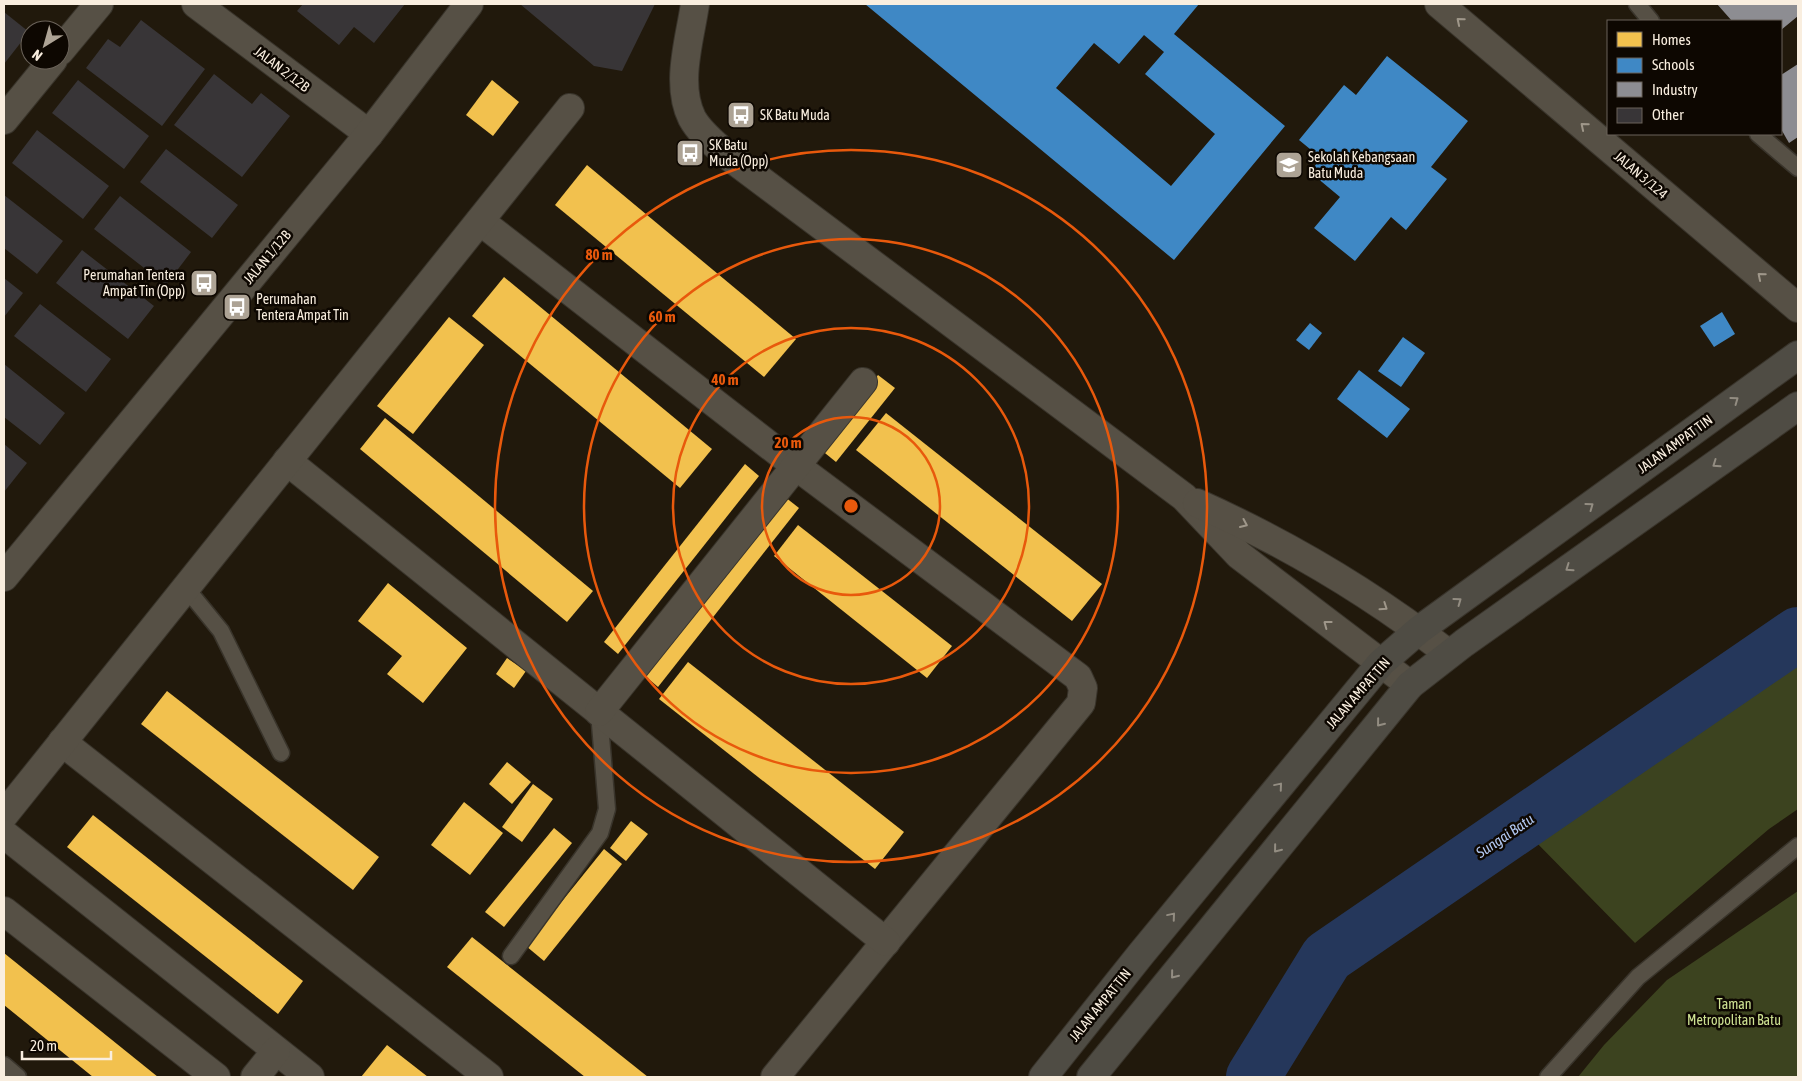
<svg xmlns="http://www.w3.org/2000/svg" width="1802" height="1081" font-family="'Asap Condensed',sans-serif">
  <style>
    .green { fill: #3c431f }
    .homes { fill: #f2c14e }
    .schools { fill: #3f88c5; fill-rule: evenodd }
    .industry { fill: #8d8d92 }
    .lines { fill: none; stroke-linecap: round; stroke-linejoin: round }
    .river { stroke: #25375b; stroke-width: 54 }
    .building { fill: #383537 }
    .lane-casing { stroke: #39342b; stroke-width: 19 }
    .street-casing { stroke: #39342b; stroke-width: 30 }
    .secondary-casing { stroke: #39342b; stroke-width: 30 }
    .lane { stroke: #565045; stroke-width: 16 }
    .street { stroke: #565045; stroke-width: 28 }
    .secondary { stroke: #4f4c44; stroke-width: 28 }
    .oneway { stroke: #9f978a }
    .oneway2 { stroke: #938d82 }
    .ring { fill: none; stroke: #e8590c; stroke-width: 2.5 }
    .labels { text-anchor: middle; stroke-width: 5; stroke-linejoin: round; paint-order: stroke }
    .street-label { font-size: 14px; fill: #f9eedf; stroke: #0d0701 }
    .poi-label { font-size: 14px; fill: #f9eedf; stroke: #0d0701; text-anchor: start }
    .park-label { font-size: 14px; fill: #cee292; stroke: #0d0701 }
    .water-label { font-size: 15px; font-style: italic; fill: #b2c8f2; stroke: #0d0701 }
    .centre { fill: #e8590c; stroke: #0d0701; stroke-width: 2.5 }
    .ring-label { font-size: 15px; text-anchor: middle; font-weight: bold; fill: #e8590c; stroke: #0d0701; stroke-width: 5; stroke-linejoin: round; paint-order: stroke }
  </style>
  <rect width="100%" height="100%" fill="#21190c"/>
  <!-- green -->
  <g class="green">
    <polygon points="1798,658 1798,809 1769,829 1635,943 1532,838"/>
    <polygon points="1798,891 1798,1077 1578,1077 1604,1045 1667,980"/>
  </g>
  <!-- homes -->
  <g class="homes">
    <polygon points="492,80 519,102 493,136 466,115"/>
    <polygon points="587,165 796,339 764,377 555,205"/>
    <polygon points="504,277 712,449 680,488 472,316"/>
    <polygon points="449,317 484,345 413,434 377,406"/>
    <polygon points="878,375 895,388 836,462 820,449"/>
    <polygon points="886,413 1102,584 1072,621 856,450"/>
    <polygon points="385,418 593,591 567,622 360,449"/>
    <polygon points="745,464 759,476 618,654 604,642"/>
    <polygon points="785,497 799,508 658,687 644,675"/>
    <polygon points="798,525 952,646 927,678 774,556"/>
    <polygon points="388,583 467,648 423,703 387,674 402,656 358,621"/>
    <polygon points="507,658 526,671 514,688 496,674"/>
    <polygon points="688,662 904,832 875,869 659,699"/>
    <polygon points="167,691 379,857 353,890 141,724"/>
    <polygon points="507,762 531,782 512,804 489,784"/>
    <polygon points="533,784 553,799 522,842 502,827"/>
    <polygon points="464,802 503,833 470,875 431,845"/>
    <polygon points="93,815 303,981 278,1014 67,847"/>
    <polygon points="631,821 648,834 626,861 610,848"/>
    <polygon points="554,828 572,843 504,927 485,912"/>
    <polygon points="604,849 622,864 544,961 526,946"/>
    <polygon points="472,937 648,1077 585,1077 447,967"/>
    <polygon points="4,953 158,1077 93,1077 4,1005"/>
    <polygon points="387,1045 428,1077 361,1077"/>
  </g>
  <!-- schools -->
  <g class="schools">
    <path d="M865 4H1199L1174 34 1285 126 1174 260ZM1144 35 1164 52 1145 74 1215 134 1171 186 1056 88 1094 43 1119 64Z"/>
    <polygon points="1387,56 1468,121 1431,167 1447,179 1406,230 1391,217 1355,261 1314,228 1340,197 1310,172 1321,158 1299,140 1344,85 1356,95"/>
    <polygon points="1722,312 1735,334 1714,347 1700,326"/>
    <polygon points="1310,323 1322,333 1309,350 1296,340"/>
    <polygon points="1403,337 1425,353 1401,387 1378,371"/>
    <polygon points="1359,370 1410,409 1387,438 1337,399"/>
  </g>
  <!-- industry -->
  <g class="industry">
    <polygon points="1717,4 1798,4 1798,16 1781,30 1781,21 1732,21"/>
    <polygon points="1798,64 1798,137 1789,143 1781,129 1781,75"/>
  </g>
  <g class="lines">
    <!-- river -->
    <polyline class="river" points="1253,1077 1327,957 1798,634"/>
  </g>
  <!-- building -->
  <g class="building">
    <polygon points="303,4 405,4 374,43 354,27 339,45 297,11"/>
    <polygon points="520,4 655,4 622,71 594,66"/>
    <polygon points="4,12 29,32 4,64"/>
    <polygon points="141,20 205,69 162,126 86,68 108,39 120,47"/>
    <polygon points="214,74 252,104 261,93 290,116 242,177 174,125"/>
    <polygon points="78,80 149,136 124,169 52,113"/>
    <polygon points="37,130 109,186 83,219 12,163"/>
    <polygon points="166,149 238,205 212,238 140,182"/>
    <polygon points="4,195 63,241 37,274 4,248"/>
    <polygon points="120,196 191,252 166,285 94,229"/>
    <polygon points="82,250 154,306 128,339 56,283"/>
    <polygon points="4,278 23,293 4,317"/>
    <polygon points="40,304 111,359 86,392 14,336"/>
    <polygon points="4,364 65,413 40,445 4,417"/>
    <polygon points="4,444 27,463 4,492"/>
  </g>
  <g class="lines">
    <defs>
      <g id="lane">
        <polyline points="1637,4 1651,21"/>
        <polyline points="1758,134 1798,168"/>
        <polyline points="186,588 221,631 281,753"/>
        <polyline points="511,956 600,833 607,809 599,712"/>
        <polyline points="4,1065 18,1077"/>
        <polyline points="1548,1077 1638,977 1798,846"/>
      </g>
      <g id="street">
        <polyline points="196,4 369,134"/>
        <path d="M695 4C690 39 675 84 692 118 700 133 715 144 727 155L1184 497 1239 555 1410 685"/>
        <polyline points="1439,4 1798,308"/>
        <polyline points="60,51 99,4"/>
        <polyline points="4,120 53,60"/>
        <polyline points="480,221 796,466 1078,677 1083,688 1081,703 775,1077"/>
        <polyline points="287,461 886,942"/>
        <path d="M1197 503C1286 543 1372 594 1449 654"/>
        <polyline points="4,577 369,134 469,4"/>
        <polyline points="599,712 863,382"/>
        <polyline points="62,742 489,1077"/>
        <polyline points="4,815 570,108"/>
        <polyline points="4,834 310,1077"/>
        <polyline points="4,911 216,1077"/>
        <polyline points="255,1077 276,1051"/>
      </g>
      <g id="secondary">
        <polyline points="1043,1077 1141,954 1381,663 1419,630 1798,355"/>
        <polyline points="1091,1077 1410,685 1464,643 1798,406"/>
      </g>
    </defs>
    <!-- lane casing -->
    <use href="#lane" class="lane-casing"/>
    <!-- street casing -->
    <use href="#street" class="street-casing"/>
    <!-- secondary casing -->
    <use href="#secondary" class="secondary-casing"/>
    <!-- lane -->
    <use href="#lane" class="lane"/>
    <!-- street -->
    <use href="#street" class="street"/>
    <!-- secondary -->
    <use href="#secondary" class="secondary"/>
  </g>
  <!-- one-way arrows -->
  <defs><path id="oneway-chevron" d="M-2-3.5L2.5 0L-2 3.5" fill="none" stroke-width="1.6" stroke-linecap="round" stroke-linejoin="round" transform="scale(1.25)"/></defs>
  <g class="oneway">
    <use href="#oneway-chevron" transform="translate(1460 21) rotate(-140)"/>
    <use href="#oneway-chevron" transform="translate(1584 126) rotate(-140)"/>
    <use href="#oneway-chevron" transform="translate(1761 276) rotate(-140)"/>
    <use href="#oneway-chevron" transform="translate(1244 524) rotate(24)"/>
    <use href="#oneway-chevron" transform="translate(1384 607) rotate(34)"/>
    <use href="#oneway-chevron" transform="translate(1327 624) rotate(-143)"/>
  </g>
  <g class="oneway2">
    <use href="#oneway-chevron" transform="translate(1735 400) rotate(-36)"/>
    <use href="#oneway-chevron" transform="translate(1716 464) rotate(145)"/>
    <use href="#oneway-chevron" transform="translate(1590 506) rotate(-36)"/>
    <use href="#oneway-chevron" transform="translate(1569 568) rotate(145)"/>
    <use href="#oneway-chevron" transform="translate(1458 601) rotate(-36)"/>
    <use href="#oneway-chevron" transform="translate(1380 723) rotate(129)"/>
    <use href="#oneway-chevron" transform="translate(1279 786) rotate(-50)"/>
    <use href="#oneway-chevron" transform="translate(1277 849) rotate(129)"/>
    <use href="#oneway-chevron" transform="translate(1172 916) rotate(-50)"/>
    <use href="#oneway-chevron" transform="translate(1174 975) rotate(129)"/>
  </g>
  <!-- distance rings -->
  <g class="ring">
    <circle cx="851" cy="506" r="89"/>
    <circle cx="851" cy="506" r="178"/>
    <circle cx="851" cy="506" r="267"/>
    <circle cx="851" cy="506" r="356"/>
  </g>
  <!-- icons -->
  <defs>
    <symbol id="bus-square" viewBox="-11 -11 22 22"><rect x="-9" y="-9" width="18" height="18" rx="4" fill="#ada395" stroke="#0d0701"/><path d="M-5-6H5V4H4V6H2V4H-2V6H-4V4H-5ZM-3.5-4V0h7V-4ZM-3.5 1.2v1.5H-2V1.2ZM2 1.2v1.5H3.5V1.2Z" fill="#fff"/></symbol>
    <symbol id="school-square" viewBox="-11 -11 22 22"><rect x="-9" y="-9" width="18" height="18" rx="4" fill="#ada395" stroke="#0d0701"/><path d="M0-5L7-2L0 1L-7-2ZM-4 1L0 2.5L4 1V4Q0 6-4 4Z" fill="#fff"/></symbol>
  </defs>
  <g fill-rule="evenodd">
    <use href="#bus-square" x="725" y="99" width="32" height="32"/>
    <use href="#bus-square" x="674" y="137" width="32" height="32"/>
    <use href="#school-square" x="1273" y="149" width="32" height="32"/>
    <use href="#bus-square" x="188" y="267" width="32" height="32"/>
    <use href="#bus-square" x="221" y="291" width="32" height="32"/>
  </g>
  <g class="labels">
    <!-- street labels -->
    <g class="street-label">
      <text transform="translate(282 69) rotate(37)" y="5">JALAN 2/12B</text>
      <text transform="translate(1641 175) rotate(40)" y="5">JALAN 3/124</text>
      <text transform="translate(267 257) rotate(-50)" y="5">JALAN 1/12B</text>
      <text transform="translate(1675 444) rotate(-36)" y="5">JALAN AMPAT TIN</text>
      <text transform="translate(1358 693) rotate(-49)" y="5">JALAN AMPAT TIN</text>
      <text transform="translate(1100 1005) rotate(-51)" y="5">JALAN AMPAT TIN</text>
    </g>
    <!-- poi labels -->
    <g class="poi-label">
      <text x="760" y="120">SK Batu Muda</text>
      <text x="709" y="150">SK Batu<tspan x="709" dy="16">Muda (Opp)</tspan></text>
      <text x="1308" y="162">Sekolah Kebangsaan<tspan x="1308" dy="16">Batu Muda</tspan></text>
      <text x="185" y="280" text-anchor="end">Perumahan Tentera<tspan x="185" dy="16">Ampat Tin (Opp)</tspan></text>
      <text x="256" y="304">Perumahan<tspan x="256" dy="16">Tentera Ampat Tin</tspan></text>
    </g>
    <!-- park labels -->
    <g class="park-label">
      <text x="1734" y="1009">Taman<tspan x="1734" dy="16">Metropolitan Batu</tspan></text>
    </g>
    <!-- water labels -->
    <g class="water-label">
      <text transform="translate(1505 836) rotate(-34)" y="5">Sungai Batu</text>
    </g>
  </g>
  <circle cx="851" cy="506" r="8" class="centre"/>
  <g class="ring-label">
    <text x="599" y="260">80 m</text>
    <text x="662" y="322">60 m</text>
    <text x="725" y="385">40 m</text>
    <text x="788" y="448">20 m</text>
  </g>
  <!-- border -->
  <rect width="1802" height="1081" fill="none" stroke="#f9eedf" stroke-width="10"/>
  <!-- legend -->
  <rect x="1607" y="20" width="175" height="115" fill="#0d0701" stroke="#6b635a"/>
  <rect x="1617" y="32" width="25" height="15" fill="#f2c14e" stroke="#6b635a"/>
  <text x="1652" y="45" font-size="15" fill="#f9eedf">Homes</text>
  <rect x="1617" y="58" width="25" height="15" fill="#3f88c5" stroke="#6b635a"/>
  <text x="1652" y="70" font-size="15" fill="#f9eedf">Schools</text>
  <rect x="1617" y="82" width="25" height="15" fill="#8d8d92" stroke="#6b635a"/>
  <text x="1652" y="95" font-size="15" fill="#f9eedf">Industry</text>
  <rect x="1617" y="108" width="25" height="15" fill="#383537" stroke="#6b635a"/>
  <text x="1652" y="120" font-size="15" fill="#f9eedf">Other</text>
  <!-- north arrow -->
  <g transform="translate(45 45) rotate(217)"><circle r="24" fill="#0d0701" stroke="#6b635a"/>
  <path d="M0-4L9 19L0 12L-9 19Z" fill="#ada395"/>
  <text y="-8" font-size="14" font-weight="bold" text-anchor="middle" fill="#f9eedf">N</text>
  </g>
  <!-- scale -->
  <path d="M22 1051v8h89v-8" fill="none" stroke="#f9eedf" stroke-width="2.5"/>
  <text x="30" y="1051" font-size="15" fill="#f9eedf" stroke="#0d0701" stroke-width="4" paint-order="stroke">20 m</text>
</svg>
